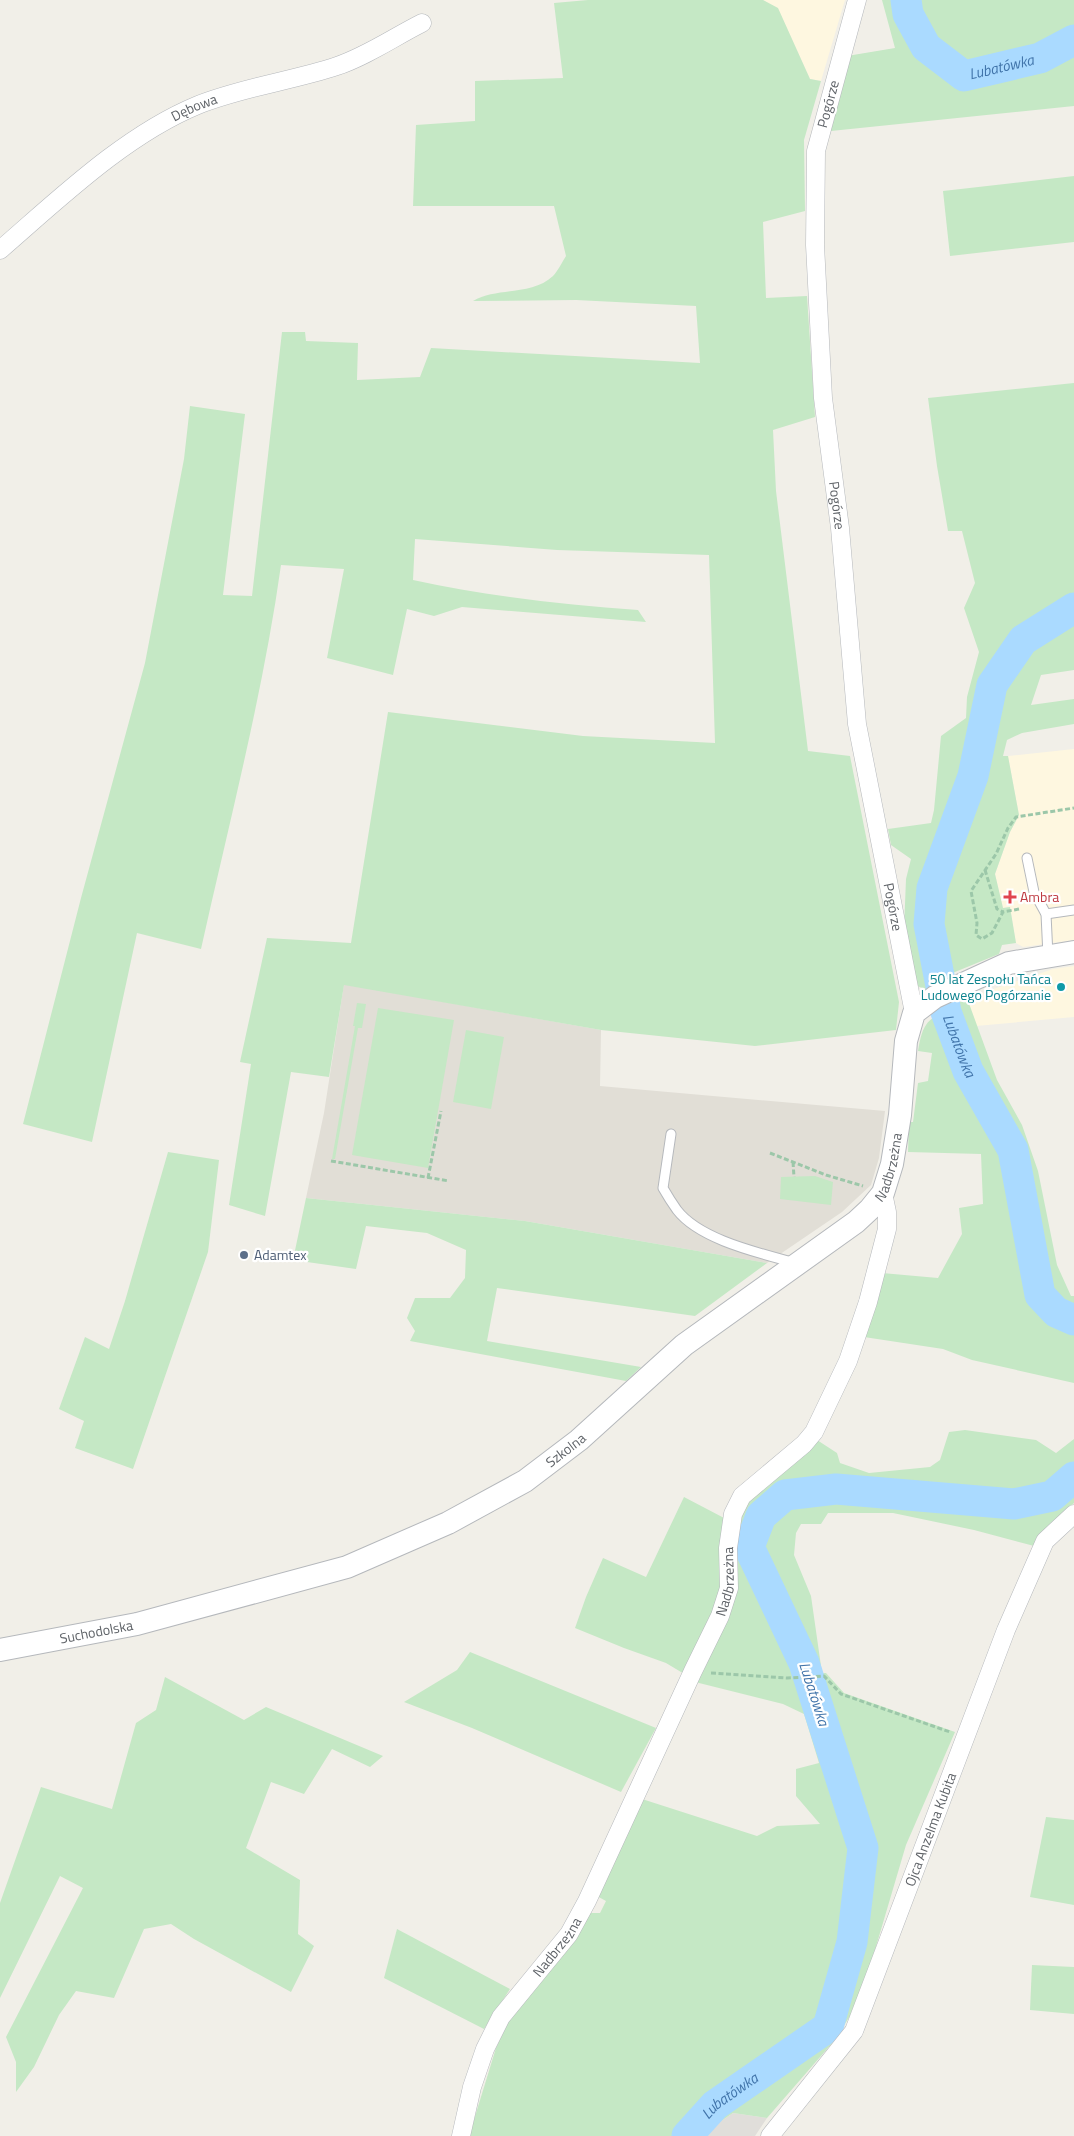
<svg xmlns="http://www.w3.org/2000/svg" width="1074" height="2136" font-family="'Titillium Web',sans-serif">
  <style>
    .commercial { fill: #fef7e0 }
    .industrial { fill: #e0deda }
    .education { fill: #e1ded6 }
    .green { fill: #c5e8c5 }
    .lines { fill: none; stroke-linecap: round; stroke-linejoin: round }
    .river { stroke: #aadaff; stroke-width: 31 }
    .service-casing { stroke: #b5b8bc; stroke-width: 11 }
    .minor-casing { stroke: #b5b8bc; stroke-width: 19 }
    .tertiary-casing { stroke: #b5b8bc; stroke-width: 24 }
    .path { stroke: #9cc7a9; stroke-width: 3; stroke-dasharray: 5 2.5; stroke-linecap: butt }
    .service { stroke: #fff; stroke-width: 9 }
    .minor { stroke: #fff; stroke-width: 18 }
    .tertiary { stroke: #fff; stroke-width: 22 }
    .health-dot { fill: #e0444e; stroke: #fff; stroke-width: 2 }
    .culture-dot { fill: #0f9aa8; stroke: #fff; stroke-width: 2 }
    .service-dot { fill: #5c6f8a; stroke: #fff; stroke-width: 2 }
    .labels { text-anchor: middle; stroke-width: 4.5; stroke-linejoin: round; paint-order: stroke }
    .street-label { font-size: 14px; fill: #5f6368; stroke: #fff }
    .health-label { font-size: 14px; fill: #be3a42; stroke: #fff; text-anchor: start }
    .culture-label { font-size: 14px; fill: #0d838f; stroke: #fff; text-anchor: end }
    .service-label { font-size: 14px; fill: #4e5e75; stroke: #fff; text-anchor: start }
    .water-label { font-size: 15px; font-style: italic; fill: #4174aa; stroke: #fff }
  </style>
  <rect width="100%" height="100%" fill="#f1efe8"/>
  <!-- commercial -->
  <g class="commercial">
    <polygon points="763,0 845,0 821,81 810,79 778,9"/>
    <polygon points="1074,749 1074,940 1023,947 1016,943 1010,907 1003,908 995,874 1010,832 1019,815 1008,756"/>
    <polygon points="1074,966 1074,1017 976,1026 967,998 1053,969"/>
  </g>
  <!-- industrial -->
  <polygon class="industrial" points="733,2113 767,2118 755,2136 699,2136"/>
  <!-- education -->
  <polygon class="education" points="344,984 601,1030 600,1086 885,1111 879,1158 871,1185 842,1212 767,1263 525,1221 306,1198 324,1113"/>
  <!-- green -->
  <g class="green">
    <path d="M588 0H763L778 8 810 79 821 81 804 140 805 211 763 222 766 298 807 296 815 417 773 430 776 491 808 751 850 756 899 1002 896 1030 755 1046 601 1030 344 985 329 1077 291 1072 265 1216 229 1205 251 1064 240 1062 267 938 351 943 388 712 583 736 715 743 709 555 557 550 415 539 413 580C487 596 563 605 638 610L646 622 462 607 434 616 407 609 393 675 327 658 344 569 281 565C263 694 229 823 201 949L137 933 92 1142 23 1124 81 898 145 663 184 459 190 406 245 414 223 595 252 596 282 332H305L306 341 358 343 357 380 420 377 431 348 700 363 696 306 576 300 473 301C497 287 532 296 553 276 558 271 562 262 566 256L554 206H413L416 125 475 121V81L563 78 554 3Z"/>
    <polygon points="882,0 1074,0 1074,106 831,131 847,56 895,48"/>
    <polygon points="1074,176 1074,242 950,256 943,191"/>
    <path d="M1074 383V670L1041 675 1031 705 1074 699V724L1022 733 1007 740 1003 756H1008L1019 815 1010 832 995 874 1003 908 1010 907 1016 943 1002 945 999 954 950 974 938 924 941 881 980 784 987 742 972 741C972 748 972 756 971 763 960 806 932 845 924 888 918 921 926 954 931 986L927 990 915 985 904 929 906 879 911 859 891 845 888 829 931 823 934 810 941 736 966 718 967 697 979 652 964 608 975 583 962 531H948L937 466 928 398Z"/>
    <path d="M967 998 997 1080 1022 1125 1038 1171 1057 1265 1071 1296H1074V1383L972 1360 943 1349 864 1337 882 1273 938 1278 962 1234 959 1208 983 1204 981 1154 908 1152 909 1122H913L918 1083 928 1081 932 1053 918 1051C921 1034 923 1022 939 1014L956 1063 997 1138 1008 1170 1021 1168 1009 1131 974 1069 953 1021 957 1004Z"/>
    <polygon points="357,1003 366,1004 362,1028 358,1028 335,1159 332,1159 355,1026 353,1026"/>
    <polygon points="378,1008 454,1020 428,1168 352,1155"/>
    <polygon points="466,1030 504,1037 491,1109 453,1102"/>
    <polygon points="168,1152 219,1160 208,1252 133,1469 75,1448 84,1421 59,1409 85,1337 109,1349 125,1301"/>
    <polygon points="815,1176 833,1182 831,1205 780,1199 781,1177"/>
    <polygon points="306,1198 525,1221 767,1263 695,1316 497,1288 487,1341 641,1367 626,1381 410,1341 415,1331 407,1318 415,1298 450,1298 465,1278 466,1250 427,1233 366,1226 356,1269 293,1260"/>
    <polygon points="965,1430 1036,1440 1056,1453 1074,1439 1074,1503 1042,1533 1038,1547 974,1530 893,1513 828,1513 821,1524 801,1524 796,1533 794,1555 811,1596 822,1673 826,1673 844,1693 955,1732 906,1845 872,1960 850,2016 834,2041 767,2118 733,2113 699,2136 469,2136 496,2048 511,2016 587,1913 600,1913 606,1901 595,1895 642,1799 757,1836 777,1826 820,1824 796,1796 796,1769 819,1763 804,1714 783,1704 695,1682 705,1657 736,1517 746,1499 817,1440 837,1453 840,1463 869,1473 930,1467 940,1460 949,1432"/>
    <polygon points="684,1497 726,1519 723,1587 686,1675 666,1663 624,1648 575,1628 586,1597 603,1558 646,1577"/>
    <polygon points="470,1652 656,1728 621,1792 472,1728 404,1702 457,1670"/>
    <polygon points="165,1677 244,1720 266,1707 383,1756 370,1767 332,1749 304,1794 271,1782 246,1848 300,1880 298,1934 314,1946 291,1992 194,1939 171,1924 144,1929 114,1998 76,1991 59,2015 34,2067 16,2092 16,2062 6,2037 83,1888 60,1876 0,1998 0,1903 41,1787 112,1809 136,1723 156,1710"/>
    <polygon points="1046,1817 1074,1820 1074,1905 1030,1897"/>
    <polygon points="397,1929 510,1989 484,2029 384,1978"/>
    <polygon points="1032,1965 1074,1967 1074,2014 1030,2010"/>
  </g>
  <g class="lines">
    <!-- river -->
    <g class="river">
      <path id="s1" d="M906 0 908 14 926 47 964 76 1040 58 1074 40"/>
      <path id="s2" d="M1074 608 1023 640 992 685 973 776 932 888 929 924 946 1012 968 1071 1013 1150 1040 1295 1056 1312 1074 1320"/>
      <path id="s3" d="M687 2136 715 2105 828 2027 852 1942 863 1848 804 1663 749 1547 761 1516 785 1495 836 1489 1014 1504 1052 1496 1074 1477"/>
    </g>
    <defs>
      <g id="service">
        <polyline points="1027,858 1034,892 1046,914 1048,956"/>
        <polyline points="1046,914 1074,910"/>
        <path d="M671 1134 663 1188C667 1195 672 1203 677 1210 700 1240 760 1253 795 1263"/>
      </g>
      <g id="minor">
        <path id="s4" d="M857 0 816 151 815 245 823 398 840 528 857 724 914 1013"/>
        <path id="s5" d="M0 250C59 199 125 135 198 105 243 87 292 81 337 66 367 56 394 37 422 23"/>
        <path id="s6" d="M461 2136 472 2087 485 2049 501 2017 569 1934 587 1901 693 1671 720 1616 729 1588 728 1548 733 1514 742 1496 804 1444 814 1432 848 1361 868 1302 887 1229V1212L883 1193"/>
        <path id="s7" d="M770 2136 854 2031 1006 1630 1045 1541 1074 1514"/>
      </g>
      <g id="tertiary">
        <path id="s8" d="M0 1650 137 1624 347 1567 448 1523 525 1481 579 1440 684 1345 856 1222 870 1209 883 1193 892 1164 900 1115 906 1041 914 1013 935 997 1009 963 1074 952"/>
      </g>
    </defs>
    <!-- service casing -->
    <use href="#service" class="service-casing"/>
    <!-- minor casing -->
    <use href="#minor" class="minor-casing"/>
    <!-- tertiary casing -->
    <use href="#tertiary" class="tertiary-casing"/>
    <!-- path -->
    <g class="path">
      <polyline points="985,870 997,909 1003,912"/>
      <polyline points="1019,909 1003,912 992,933 982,939 976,935 977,923 971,891 996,854 1008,828 1016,817 1074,808"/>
      <polyline points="770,1153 826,1175 863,1186"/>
      <polyline points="331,1161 449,1181"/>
      <polyline points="793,1162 794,1177"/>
      <polyline points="428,1178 441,1111"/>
      <polyline points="711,1673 787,1678 824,1676 841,1694 950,1732"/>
    </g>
    <!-- service -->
    <use href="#service" class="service"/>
    <!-- minor -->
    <use href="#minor" class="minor"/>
    <!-- tertiary -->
    <use href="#tertiary" class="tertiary"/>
  </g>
  <!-- markers -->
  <path class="health-dot" d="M1007.5 889.5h5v5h5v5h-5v5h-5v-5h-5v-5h5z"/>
  <circle class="culture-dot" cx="1061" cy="987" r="5"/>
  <circle class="service-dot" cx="244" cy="1255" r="5"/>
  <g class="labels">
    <!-- street labels -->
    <g class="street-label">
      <text transform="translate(828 104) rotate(-75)" y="5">Pogórze</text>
      <text dy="5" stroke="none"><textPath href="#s5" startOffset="242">Dębowa</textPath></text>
      <text dy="5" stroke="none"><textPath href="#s4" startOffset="512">Pogórze</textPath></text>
      <text dy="5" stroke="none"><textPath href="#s4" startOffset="918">Pogórze</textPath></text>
      <text dy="5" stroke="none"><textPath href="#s8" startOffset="1042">Nadbrzeżna</textPath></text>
      <text dy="5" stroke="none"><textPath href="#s8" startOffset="606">Szkolna</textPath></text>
      <text dy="5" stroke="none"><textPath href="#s6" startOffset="621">Nadbrzeżna</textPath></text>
      <text dy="5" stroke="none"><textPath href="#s8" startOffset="98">Suchodolska</textPath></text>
      <text dy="5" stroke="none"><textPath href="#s7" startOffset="350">Ojca Anzelma Kubita</textPath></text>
      <text dy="5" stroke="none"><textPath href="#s6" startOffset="216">Nadbrzeżna</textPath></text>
    </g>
    <!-- health labels -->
    <g class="health-label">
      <text x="1020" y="902">Ambra</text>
    </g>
    <!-- culture labels -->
    <g class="culture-label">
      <text x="1051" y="984">50 lat Zespołu Tańca<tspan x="1051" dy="16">Ludowego Pogórzanie</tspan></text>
    </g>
    <!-- service labels -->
    <g class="service-label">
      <text x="254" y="1260">Adamtex</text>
    </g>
    <!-- water labels -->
    <g class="water-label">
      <text dy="5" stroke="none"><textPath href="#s1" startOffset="138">Lubatówka</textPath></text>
      <text dy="5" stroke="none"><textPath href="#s2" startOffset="489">Lubatówka</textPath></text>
      <text transform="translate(814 1694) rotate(72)" y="5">Lubatówka</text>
      <text dy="5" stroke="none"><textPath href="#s3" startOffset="59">Lubatówka</textPath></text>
    </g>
  </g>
</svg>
